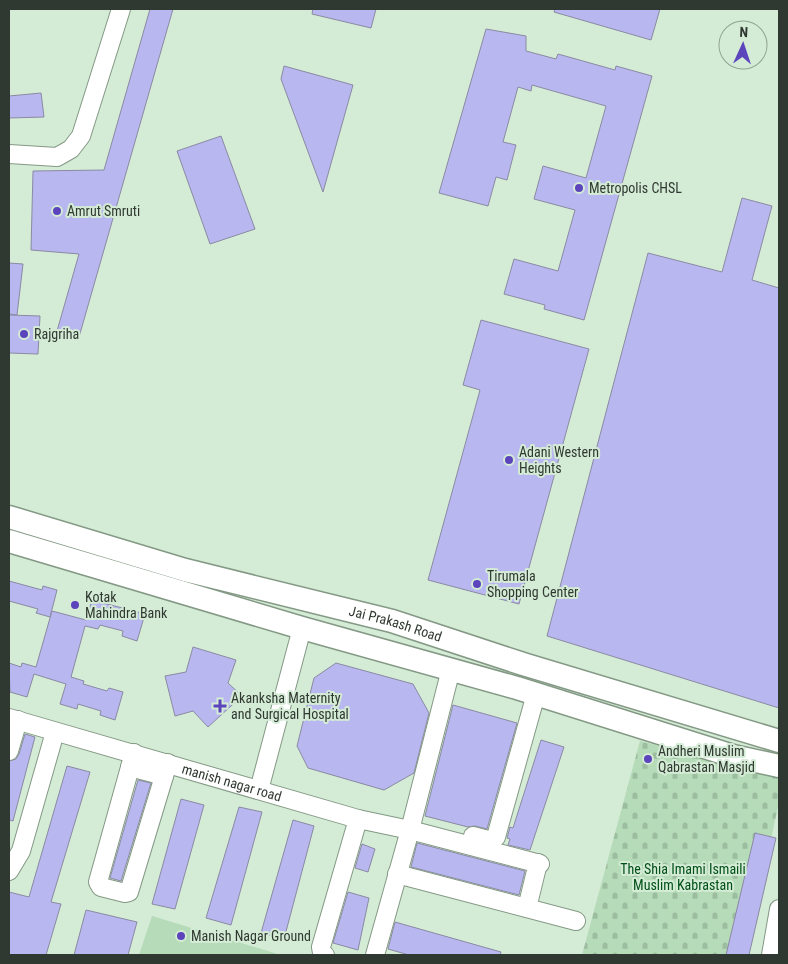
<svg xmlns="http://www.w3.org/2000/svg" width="788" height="964" font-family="'Roboto Condensed',sans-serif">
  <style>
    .green { fill: #b5dbb8 }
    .cemetery { fill: url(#cemetery-stones) }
    .building { fill: #b9b7f0; stroke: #8a8aa3 }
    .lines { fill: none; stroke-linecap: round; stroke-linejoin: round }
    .minor-casing { stroke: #849985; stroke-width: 20 }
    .major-casing { stroke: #849985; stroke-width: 25 }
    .minor { stroke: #fff; stroke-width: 18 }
    .major { stroke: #fff; stroke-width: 22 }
    .poi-dot { fill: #5b44bc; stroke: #d4ebd5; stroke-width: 2 }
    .labels { text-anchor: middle; stroke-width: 4; stroke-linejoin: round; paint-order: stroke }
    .poi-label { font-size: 14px; fill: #303931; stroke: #d4ebd5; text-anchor: start }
    .street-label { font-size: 14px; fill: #303931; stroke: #d4ebd5 }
    .park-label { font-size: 14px; fill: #005018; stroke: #d4ebd5 }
  </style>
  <defs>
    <pattern id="cemetery-stones" width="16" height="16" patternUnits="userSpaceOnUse" patternTransform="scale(1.25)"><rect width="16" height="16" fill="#b5dbb8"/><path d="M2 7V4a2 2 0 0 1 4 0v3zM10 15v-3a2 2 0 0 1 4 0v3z" fill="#9cbd9f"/></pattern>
  </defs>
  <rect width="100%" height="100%" fill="#d4ebd5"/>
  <!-- green -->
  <polygon class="green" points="152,916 281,955 139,955"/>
  <!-- cemetery -->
  <polygon class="cemetery" points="640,741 779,777 779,802 746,955 582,955"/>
  <!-- building -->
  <g class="building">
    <polygon points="150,9 173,9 79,337 57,331 79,254 31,250 33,171 104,170"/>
    <polygon points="313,9 376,9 371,28 312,14"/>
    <polygon points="555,9 660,9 651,40 554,12"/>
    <polygon points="486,29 526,36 526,51 556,59 558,54 615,70 616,66 652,76 584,320 544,309 545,305 504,294 514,259 558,271 575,210 534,199 543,166 586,178 606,106 532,85 531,91 518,87 503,142 516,145 507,180 496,177 488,206 439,193"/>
    <polygon points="284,66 353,85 323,192 281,79"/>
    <polygon points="41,93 44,117 9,118 9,96"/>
    <polygon points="221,136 255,229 210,244 177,151"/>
    <polygon points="742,198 772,206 752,280 779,288 779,708 547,636 648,253 722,272"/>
    <polygon points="9,263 23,264 17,315 9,314"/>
    <polygon points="9,315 40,316 38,354 9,353"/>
    <polygon points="481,320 589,349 519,604 428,580 480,390 463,385"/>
    <polygon points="9,581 42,590 43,586 57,590 50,617 36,613 38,609 9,601"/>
    <polygon points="92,600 145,614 137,641 122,636 123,631 100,625 98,629 85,626 71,677 84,681 83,684 107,691 109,688 123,692 115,720 100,715 101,711 78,704 77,709 60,704 66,684 34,674 27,697 10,692 9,663 21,667 22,663 36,667 52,611 86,620"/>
    <polygon points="193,647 236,660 228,683 242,696 208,727 193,711 175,716 165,676 186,672"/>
    <polygon points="336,663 413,684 429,713 414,773 384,790 308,768 297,746 314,678"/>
    <polygon points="453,705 517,723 487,829 475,826 468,827 425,816"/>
    <polygon points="25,734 35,737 13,821 9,820 9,761 16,759 19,754"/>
    <polygon points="541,740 564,747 530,850 508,845 510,839 507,838 510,827 513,828"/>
    <polygon points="67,766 90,772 51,902 61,904 46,955 9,955 9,892 29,897"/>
    <polygon points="138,780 151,783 121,881 110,878"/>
    <polygon points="181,799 204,805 175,909 152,904"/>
    <polygon points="239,807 262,812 231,925 206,918"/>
    <polygon points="293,820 314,826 284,939 261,933"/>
    <polygon points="755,833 776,838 749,955 726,955"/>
    <polygon points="417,843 525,871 519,895 411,867"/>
    <polygon points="362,844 375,849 368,872 355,868"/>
    <polygon points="348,892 369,898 358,950 333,943"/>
    <polygon points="86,910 137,922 128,955 74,955"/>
    <polygon points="395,922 501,952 500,955 409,955 388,949"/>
  </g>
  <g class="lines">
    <defs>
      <g id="minor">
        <polyline points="9,154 57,157 71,149 81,136 121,9"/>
        <path id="s1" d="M9 718 358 819 410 830 540 864"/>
        <polyline points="9,751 18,720"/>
        <polyline points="134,753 98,882 101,887 125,893 129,892 168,763"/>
        <polyline points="130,767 164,776"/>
        <polyline points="259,790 302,628"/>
        <polyline points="473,836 492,841 496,837 536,694"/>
        <polyline points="9,871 21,851 55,732"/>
        <polyline points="397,874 576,921"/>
        <polyline points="527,908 538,863"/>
        <polyline points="325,955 322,953 321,947 358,819"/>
        <polyline points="375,955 410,830 451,669"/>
        <polyline points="771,955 779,909"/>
      </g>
      <g id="major">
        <path id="s2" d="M9 517 185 570 392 621 523 664 779 741"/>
        <polyline points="9,541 302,628 517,688 733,756 779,766"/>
      </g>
    </defs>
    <!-- minor casing -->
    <use href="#minor" class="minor-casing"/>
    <!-- major casing -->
    <use href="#major" class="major-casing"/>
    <!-- minor -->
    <use href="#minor" class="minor"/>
    <!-- major -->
    <use href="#major" class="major"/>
  </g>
  <!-- markers -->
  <g class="poi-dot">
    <circle cx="579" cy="188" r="5"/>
    <circle cx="57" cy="211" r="5"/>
    <circle cx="24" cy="334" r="5"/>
    <circle cx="509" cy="460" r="5"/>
    <circle cx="477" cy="584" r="5"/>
    <circle cx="75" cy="605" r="5"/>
    <path d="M217.5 698.5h5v5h5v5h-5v5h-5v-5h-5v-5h5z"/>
    <circle cx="648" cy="759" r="5"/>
    <circle cx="181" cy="936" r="5"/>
  </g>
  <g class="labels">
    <!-- poi labels -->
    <g class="poi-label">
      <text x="589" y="193">Metropolis CHSL</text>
      <text x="67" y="216">Amrut Smruti</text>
      <text x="34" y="339">Rajgriha</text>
      <text x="519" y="457">Adani Western<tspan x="519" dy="16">Heights</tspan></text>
      <text x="487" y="581">Tirumala<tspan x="487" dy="16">Shopping Center</tspan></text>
      <text x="85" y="602">Kotak<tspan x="85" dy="16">Mahindra Bank</tspan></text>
      <text x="231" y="703">Akanksha Maternity<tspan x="231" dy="16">and Surgical Hospital</tspan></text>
      <text x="658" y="756">Andheri Muslim<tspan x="658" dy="16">Qabrastan Masjid</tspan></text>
      <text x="191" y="941">Manish Nagar Ground</text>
    </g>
    <!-- street labels -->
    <g class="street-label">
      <text dy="5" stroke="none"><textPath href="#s2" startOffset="401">Jai Prakash Road</textPath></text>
      <text dy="5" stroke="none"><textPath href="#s1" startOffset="232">manish nagar road</textPath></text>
    </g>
    <!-- park labels -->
    <g class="park-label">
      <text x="683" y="874">The Shia Imami Ismaili<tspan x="683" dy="16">Muslim Kabrastan</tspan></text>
    </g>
  </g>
  <!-- border -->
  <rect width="788" height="964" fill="none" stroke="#303931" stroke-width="20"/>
  <!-- north arrow -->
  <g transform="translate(743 45) rotate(3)"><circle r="24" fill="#d4ebd5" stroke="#92a493"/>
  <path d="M0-4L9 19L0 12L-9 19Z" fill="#5b44bc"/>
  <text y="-8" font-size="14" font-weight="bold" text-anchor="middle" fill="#303931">N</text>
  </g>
</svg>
